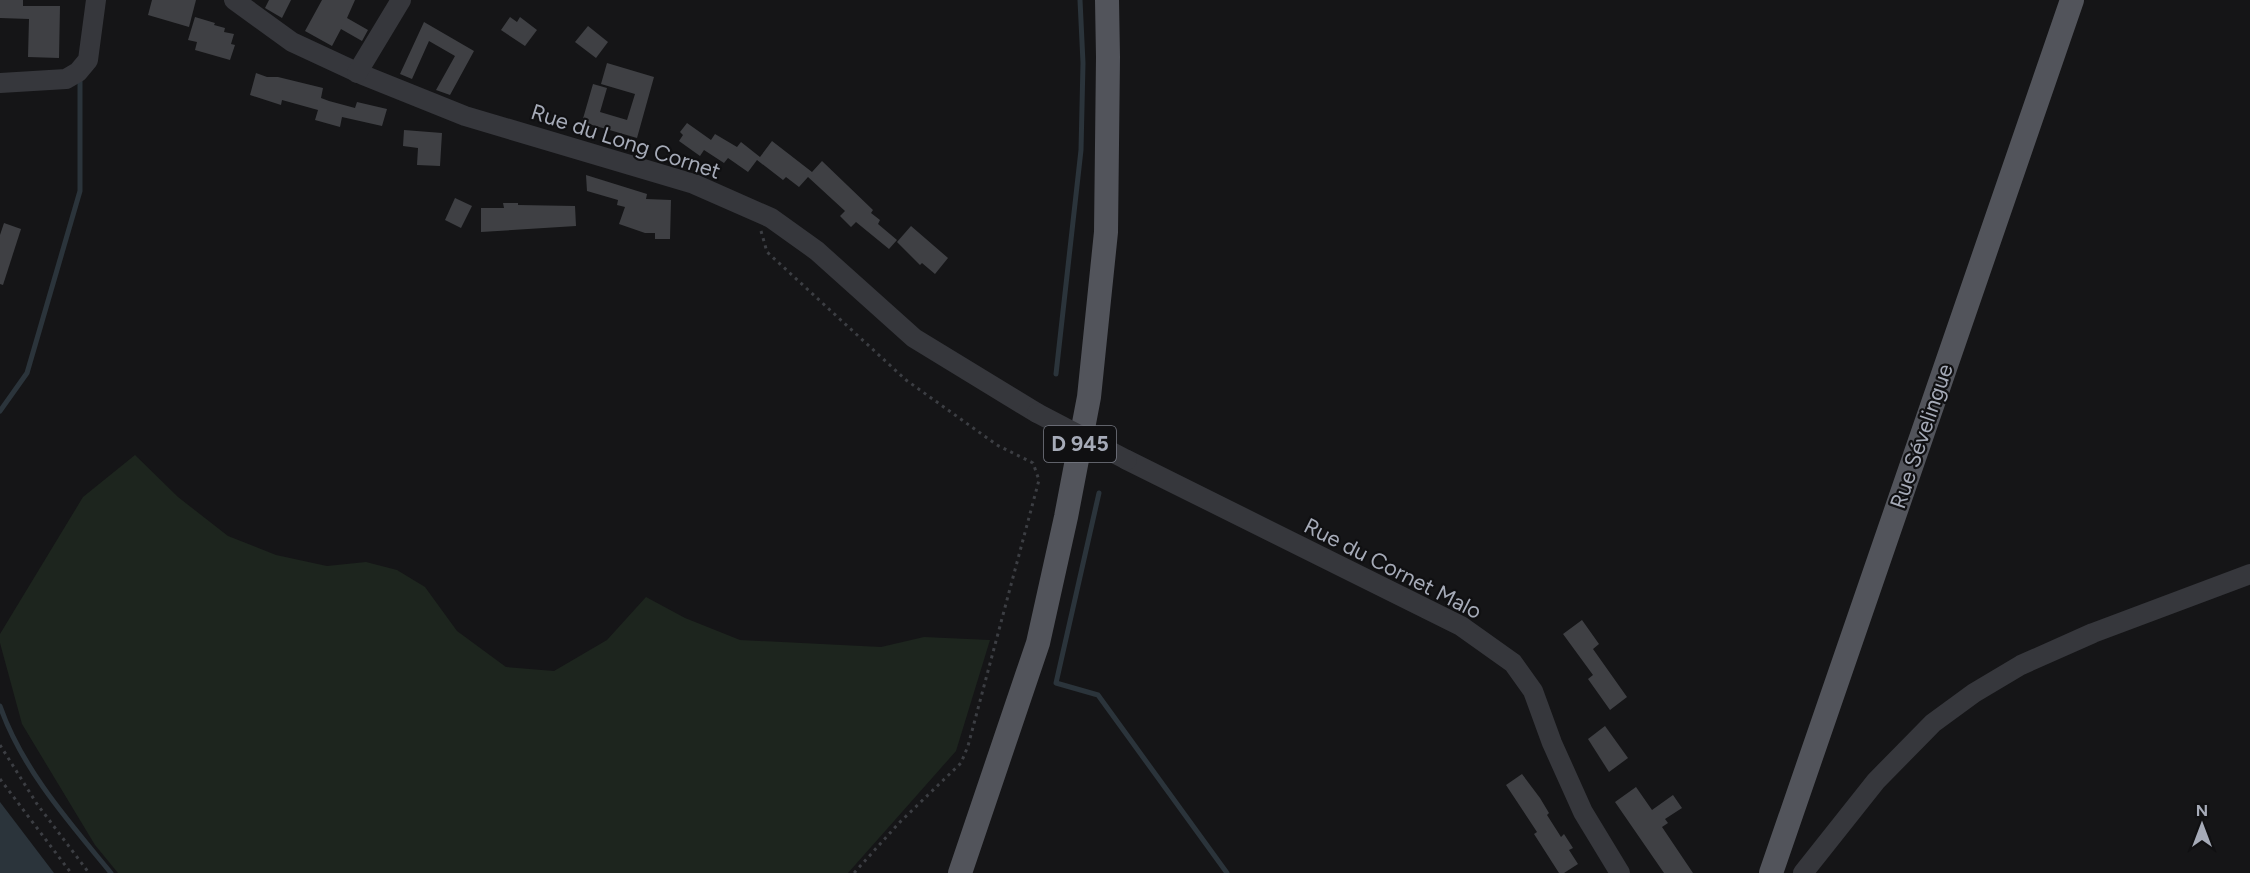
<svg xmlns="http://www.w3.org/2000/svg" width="2250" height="873" font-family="Figtree,sans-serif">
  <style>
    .green { fill: #1d251e }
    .water { fill: #2b343b }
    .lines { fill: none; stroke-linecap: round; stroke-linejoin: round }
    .stream { stroke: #2b343b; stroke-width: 5 }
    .building { fill: #3f4044 }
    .path { stroke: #3c3e43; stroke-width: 3; stroke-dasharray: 3 4.5; stroke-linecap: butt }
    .minor { stroke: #36373c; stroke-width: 20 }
    .major { stroke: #52545b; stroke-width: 24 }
    .minor-bridge { stroke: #36373c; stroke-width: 20 }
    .labels { text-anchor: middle; stroke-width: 4.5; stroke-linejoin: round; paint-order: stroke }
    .shield { fill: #101012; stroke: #797c86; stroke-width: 1.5 }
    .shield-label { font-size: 21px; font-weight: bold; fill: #a6abb8 }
    .street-label { font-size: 22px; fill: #a6abb8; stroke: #101012 }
  </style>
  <rect width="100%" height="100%" fill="#151517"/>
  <!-- green -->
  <polygon class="green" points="135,455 178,497 228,536 276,555 327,566 366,562 397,570 425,587 457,631 506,667 554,671 607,640 646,597 685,618 740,640 881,647 924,637 990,640 956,751 848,873 118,873 95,845 22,724 0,643 0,634 83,497"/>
  <!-- water -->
  <polygon class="water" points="0,802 54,873 0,873"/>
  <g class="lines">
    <!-- stream -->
    <g class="stream">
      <polyline points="1056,374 1081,150 1083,63 1080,0"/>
      <polyline points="0,411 27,373 80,191 80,79"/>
      <polyline points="1099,493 1056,683 1098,695 1227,873"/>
      <path d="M0 706C22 769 69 822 111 873"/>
    </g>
  </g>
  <!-- building -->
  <g class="building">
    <polygon points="0,0 23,0 23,6 60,6 59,58 28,57 29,19 0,18"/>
    <polygon points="152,0 196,0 189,27 148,15"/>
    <polygon points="269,0 291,0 282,18 265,8"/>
    <polygon points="322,0 355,0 347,18 368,30 362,41 341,29 332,46 305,31"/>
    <polygon points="195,17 215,23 214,25 225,28 224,32 234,34 231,44 235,45 230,60 195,50 197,42 188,40"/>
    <polygon points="510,17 517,22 520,17 537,30 525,46 501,30"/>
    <polygon points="424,22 474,51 450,95 436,90 455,56 429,41 412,79 400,74"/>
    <polygon points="588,26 608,42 596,58 575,42"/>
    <polygon points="607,63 654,77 637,138 582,122 593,84 607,88 600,112 627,120 635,94 601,84"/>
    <polygon points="256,73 267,77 278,77 323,88 321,98 329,101 355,108 357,102 387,109 382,126 342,117 340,127 315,120 318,110 282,100 281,105 250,95"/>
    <polygon points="687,123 711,140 715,134 737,147 741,142 760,157 772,141 812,172 822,161 873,210 871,213 880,220 878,224 897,240 889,249 856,222 851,227 840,216 845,211 808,177 799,187 786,177 783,180 757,160 748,172 728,158 724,163 704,150 700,156 679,141 683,135 680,132"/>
    <polygon points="404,130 442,133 440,166 417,165 418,148 403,146"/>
    <polygon points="586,175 647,194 646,199 671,200 670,239 655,239 655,233 645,233 619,224 625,207 617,205 618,200 587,191"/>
    <polygon points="455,198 472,206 461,228 445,220"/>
    <polygon points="503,203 518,203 518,205 575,206 576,226 481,232 481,208 504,208"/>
    <polygon points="4,223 21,229 3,285 0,284 0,235"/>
    <polygon points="911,226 948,258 935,274 922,263 920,265 897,242"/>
    <polygon points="1582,620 1599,644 1593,649 1627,697 1610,710 1588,679 1593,675 1563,634"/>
    <polygon points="1605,726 1628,758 1609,772 1588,739"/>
    <polygon points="1522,774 1540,798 1549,813 1547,815 1561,837 1564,834 1573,848 1569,850 1578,864 1564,873 1559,873 1534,834 1537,832 1506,785"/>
    <polygon points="1636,787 1652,810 1673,795 1682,808 1665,819 1668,823 1662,827 1693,873 1664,873 1615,802"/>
  </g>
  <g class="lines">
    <!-- path -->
    <g class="path">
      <polyline points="761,231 767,252 906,380 997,445 1033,463 1039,480 968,746 961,763 899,823 854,873"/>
      <polyline points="0,745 37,804 89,873"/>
      <polyline points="0,779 71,873"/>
    </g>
    <!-- minor -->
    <g class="minor">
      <polyline points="234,0 292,42 363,75 465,116 694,184 771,218 817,251 914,338 1037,413"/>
      <polyline points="357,73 401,0"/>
      <polyline points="0,83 66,79 78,72 88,60 96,0"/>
      <polyline points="1127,460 1461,626 1513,663 1533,691 1552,743 1583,812 1620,873"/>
      <polyline points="1803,873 1876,781 1933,723 1974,693 2021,665 2093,633 2250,574"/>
    </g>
    <!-- major -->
    <g class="major">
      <polyline points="960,873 1038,643 1066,517 1089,397 1106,232 1108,57 1107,0"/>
      <polyline points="1771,873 2072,0"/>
    </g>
    <!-- minor-bridge -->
    <polyline class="minor-bridge" points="1037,413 1127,460"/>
  </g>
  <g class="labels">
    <!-- shield labels -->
    <rect class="shield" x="1044" y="426" width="72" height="36" rx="4.5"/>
    <g class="shield-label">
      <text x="1080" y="451">D 945</text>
    </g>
    <!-- street labels -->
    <g class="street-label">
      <text transform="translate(626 141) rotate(18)" y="8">Rue du Long Cornet</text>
      <text transform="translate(1921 436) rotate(-71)" y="8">Rue Sévelingue</text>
      <text transform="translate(1393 568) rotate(27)" y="8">Rue du Cornet Malo</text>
    </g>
  </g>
  <!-- north arrow -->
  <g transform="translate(2202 825)" stroke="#101012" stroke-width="4.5" paint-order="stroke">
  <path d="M0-4.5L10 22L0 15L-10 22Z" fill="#a6abb8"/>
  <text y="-9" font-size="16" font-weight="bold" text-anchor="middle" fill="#a6abb8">N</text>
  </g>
</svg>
